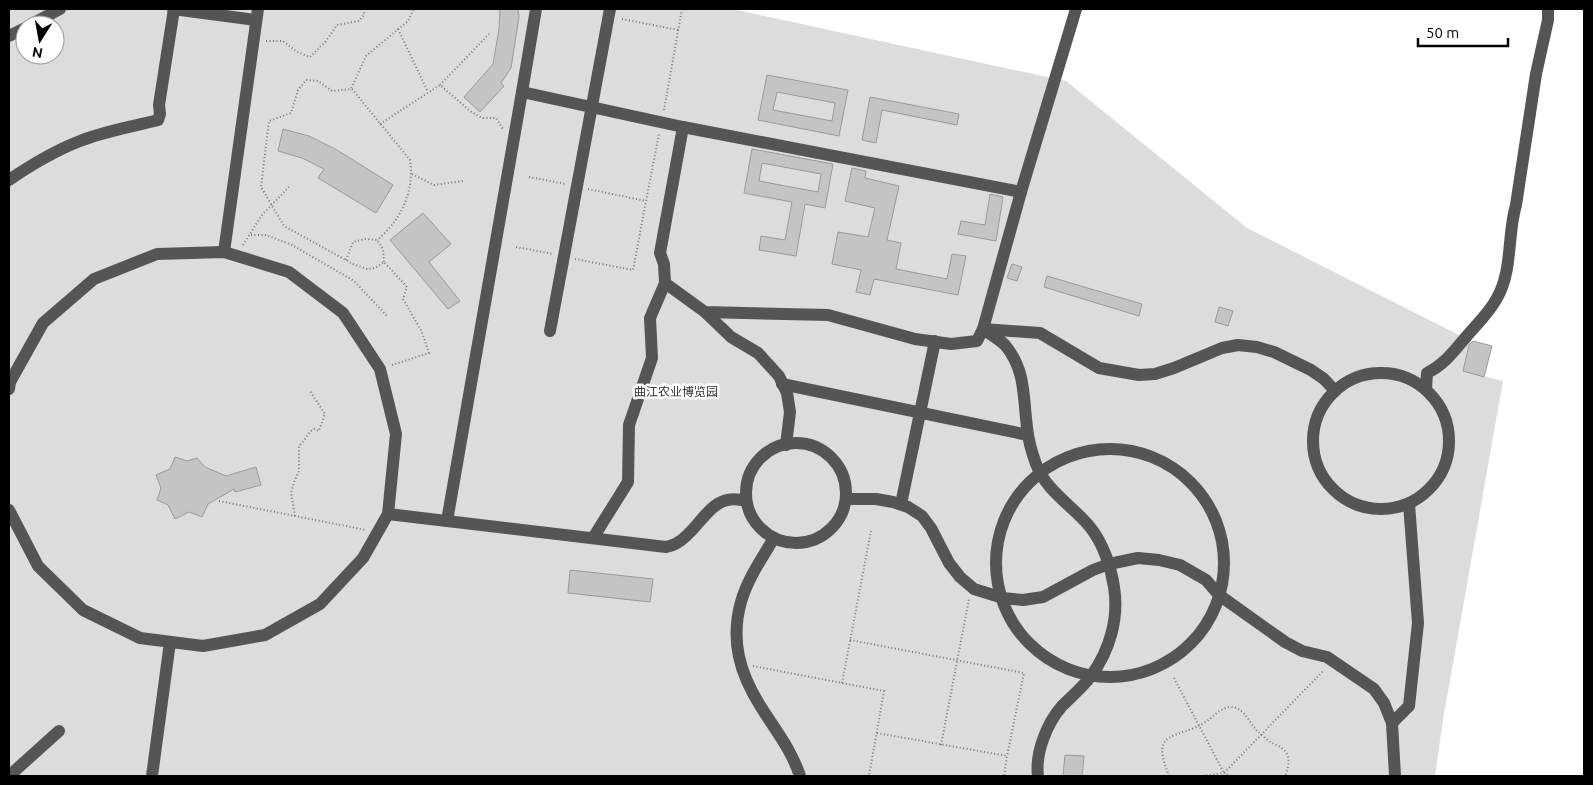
<svg xmlns="http://www.w3.org/2000/svg" width="1593" height="785" font-family="Ubuntu,'Noto Sans SC',sans-serif">
  <style>
    .green { fill: #dcdcdc; fill-rule: evenodd }
    .building { fill: #c4c4c4; stroke: #999; fill-rule: evenodd }
    .lines { fill: none; stroke-linecap: round; stroke-linejoin: round }
    .path { stroke: #777; stroke-width: 2; stroke-dasharray: 1 2.5; stroke-linecap: butt }
    .minor { stroke: #555; stroke-width: 12 }
    .labels { text-anchor: middle; stroke-width: 5; stroke-linejoin: round; paint-order: stroke }
    .park-label { font-size: 12px; fill: #333; stroke: #fff }
  </style>
  <rect width="100%" height="100%" fill="#fff"/>
  <!-- green -->
  <path class="green" d="M9 9H732L1066 81 1247 228 1471 341 1463 371 1503 381 1443 720 1435 776H9ZM25 25H55V55H25Z"/>
  <!-- building -->
  <g class="building">
    <polygon points="500,9 518,9 519,17 511,68 501,83 504,86 480,112 464,97 493,64 499,29"/>
    <path d="M767 75 848 90 839 136 758 120ZM777 92 835 103 832 121 773 110Z"/>
    <polygon points="870,97 959,114 957,125 882,110 876,143 862,140"/>
    <polygon points="283,129 309,136 337,150 393,185 376,213 318,178 324,169 302,158 278,151"/>
    <path d="M752 149 833 164 825 208 805 204 796 256 759 250 761 236 785 240 792 202 744 193ZM762 163 821 174 818 192 759 181Z"/>
    <polygon points="852,168 866,171 865,178 899,186 887,240 901,243 896,269 947,279 952,254 966,256 958,295 874,279 870,295 856,292 861,270 832,264 838,232 868,237 875,208 845,201"/>
    <polygon points="990,194 1003,197 996,241 958,234 961,221 985,225"/>
    <polygon points="423,213 451,244 429,262 460,301 448,309 390,240"/>
    <polygon points="1012,264 1022,267 1017,281 1007,278"/>
    <polygon points="1047,276 1142,304 1139,316 1044,287"/>
    <polygon points="1219,307 1233,311 1228,326 1215,322"/>
    <polygon points="1473,341 1492,346 1484,377 1463,371 1469,345"/>
    <polygon points="175,457 187,461 197,458 205,467 226,476 256,467 261,485 235,492 234,489 208,504 202,517 189,512 175,519 168,505 157,500 161,488 156,475 170,469"/>
    <polygon points="570,570 653,579 650,602 568,593"/>
    <polygon points="1065,755 1084,756 1082,776 1063,776"/>
  </g>
  <g class="lines">
    <!-- path -->
    <g class="path">
      <polyline points="622,19 678,30"/>
      <polyline points="398,29 428,92"/>
      <polyline points="266,41 283,41 297,52 310,57 326,41 337,25 359,21 364,15 364,9"/>
      <polyline points="440,85 489,34"/>
      <path d="M352 89 410 160C415 190 401 221 377 240"/>
      <polyline points="664,110 682,9"/>
      <polyline points="380,124 440,85 470,111 482,118 496,118 503,129"/>
      <polyline points="412,174 434,185 463,181"/>
      <polyline points="529,177 566,184"/>
      <polyline points="588,189 646,201 659,134"/>
      <polyline points="251,235 266,235 292,245 354,281 388,317"/>
      <polyline points="243,245 262,215 289,187"/>
      <polyline points="516,247 553,254"/>
      <polyline points="575,259 633,270 646,201"/>
      <polyline points="346,260 353,242 365,239 377,240 383,249 384,262"/>
      <polyline points="392,365 429,353 422,332 403,299 407,287 384,262 375,268 367,269 353,264 284,226 261,187 269,121 291,113 298,90 306,80 318,81 332,91 351,89 366,56 408,21 414,9"/>
      <polyline points="219,501 366,530"/>
      <path d="M295 516 291 493 294 482 299 471V446C305 441 307 433 314 429L319 431 325 414 310 391"/>
      <polyline points="850,640 1024,673 1007,756"/>
      <polyline points="753,666 884,691 869,776"/>
      <polyline points="1174,678 1224,773"/>
      <polyline points="842,683 871,531"/>
      <polyline points="877,733 1007,756 1004,776"/>
      <polyline points="941,745 969,599"/>
      <path d="M1169 776C1149 727 1177 741 1207 721 1214 716 1220 708 1230 707 1243 706 1249 722 1257 731 1262 735 1267 740 1272 743 1276 745 1282 747 1285 751 1291 758 1288 769 1285 776"/>
      <polyline points="1203,776 1224,773 1231,776"/>
      <polyline points="1223,776 1224,773 1324,670"/>
    </g>
    <!-- minor -->
    <g class="minor">
      <polyline points="173,9 256,20"/>
      <polyline points="30,25 60,9"/>
      <polyline points="9,36 25,28"/>
      <polyline points="522,92 536,9"/>
      <path d="M9 180C31 165 54 151 80 141 105 131 131 127 158 120L160 114 159 105 174 9"/>
      <polyline points="224,252 258,9"/>
      <polyline points="665,283 664,264 660,253 683,127"/>
      <polyline points="705,312 731,337 758,353 779,376 787,393 790,412 786,445"/>
      <polyline points="550,331 610,9"/>
      <circle cx="1381" cy="441" r="68"/>
      <polyline points="782,384 1028,435"/>
      <polyline points="9,389 10,382 43,323 94,279 157,254 224,252 289,272 343,313 380,369 396,434 388,514 363,558 320,604 265,635 203,646 140,638 83,610 38,566 9,510"/>
      <path d="M1426 389 1427 373C1445 364 1454 351 1466 337 1477 324 1489 313 1497 298 1513 270 1507 235 1516 205L1536 74 1548 20V9"/>
      <circle cx="796" cy="493" r="50"/>
      <circle cx="1110" cy="563" r="114"/>
      <polyline points="846,499 876,499 893,502 908,507 922,516 931,528 949,563 960,577 974,589 1003,598 1023,600 1043,597 1093,570 1109,564 1138,558 1159,560 1180,565 1206,580 1219,595 1285,642 1302,651 1327,657 1374,689 1384,703 1392,723"/>
      <polyline points="901,504 935,341"/>
      <path d="M388 514 666 547C670 546 674 545 677 543 701 530 710 490 746 501"/>
      <polyline points="447,521 522,92 683,127 1021,192"/>
      <polyline points="593,538 628,482 629,425 652,358 650,318 665,283 705,312 828,315 915,339 951,344 977,341 983,329 1040,333 1099,368 1139,375 1155,374 1174,368 1222,348 1238,345 1257,347 1274,352 1311,370 1324,379 1335,391"/>
      <path d="M774 538C762 558 747 580 741 602 730 641 740 674 761 707 776 731 791 749 800 776"/>
      <polyline points="9,776 59,731"/>
      <polyline points="152,776 170,642"/>
      <path d="M1038 776C1035 753 1047 723 1062 706 1072 696 1083 687 1091 676 1110 650 1119 618 1114 587 1111 567 1103 543 1090 527 1073 506 1046 491 1036 464 1032 453 1028 439 1027 427 1023 397 1026 370 1005 345 999 339 990 334 983 329L1021 192 1076 9"/>
      <polyline points="1395,776 1392,723 1409,706 1418,623 1409,504"/>
    </g>
  </g>
  <g class="labels">
    <!-- park labels -->
    <g class="park-label">
      <text x="676" y="396">曲江农业博览园</text>
    </g>
  </g>
  <!-- border -->
  <rect width="1593" height="785" fill="none" stroke="#000000" stroke-width="20"/>
  <!-- north arrow -->
  <g transform="translate(40 40) rotate(191)"><circle r="24" fill="#ffffff" stroke="#999999"/>
  <path d="M0-4L9 19L0 12L-9 19Z" fill="#000000"/>
  <text y="-8" font-size="14" font-weight="bold" text-anchor="middle" fill="#000000">N</text>
  </g>
  <!-- scale -->
  <path d="M1418 38v8h90v-8" fill="none" stroke="#000000" stroke-width="2.5"/>
  <text x="1426" y="38" font-size="15" fill="#000000" stroke="#ffffff" stroke-width="4" paint-order="stroke">50 m</text>
</svg>
